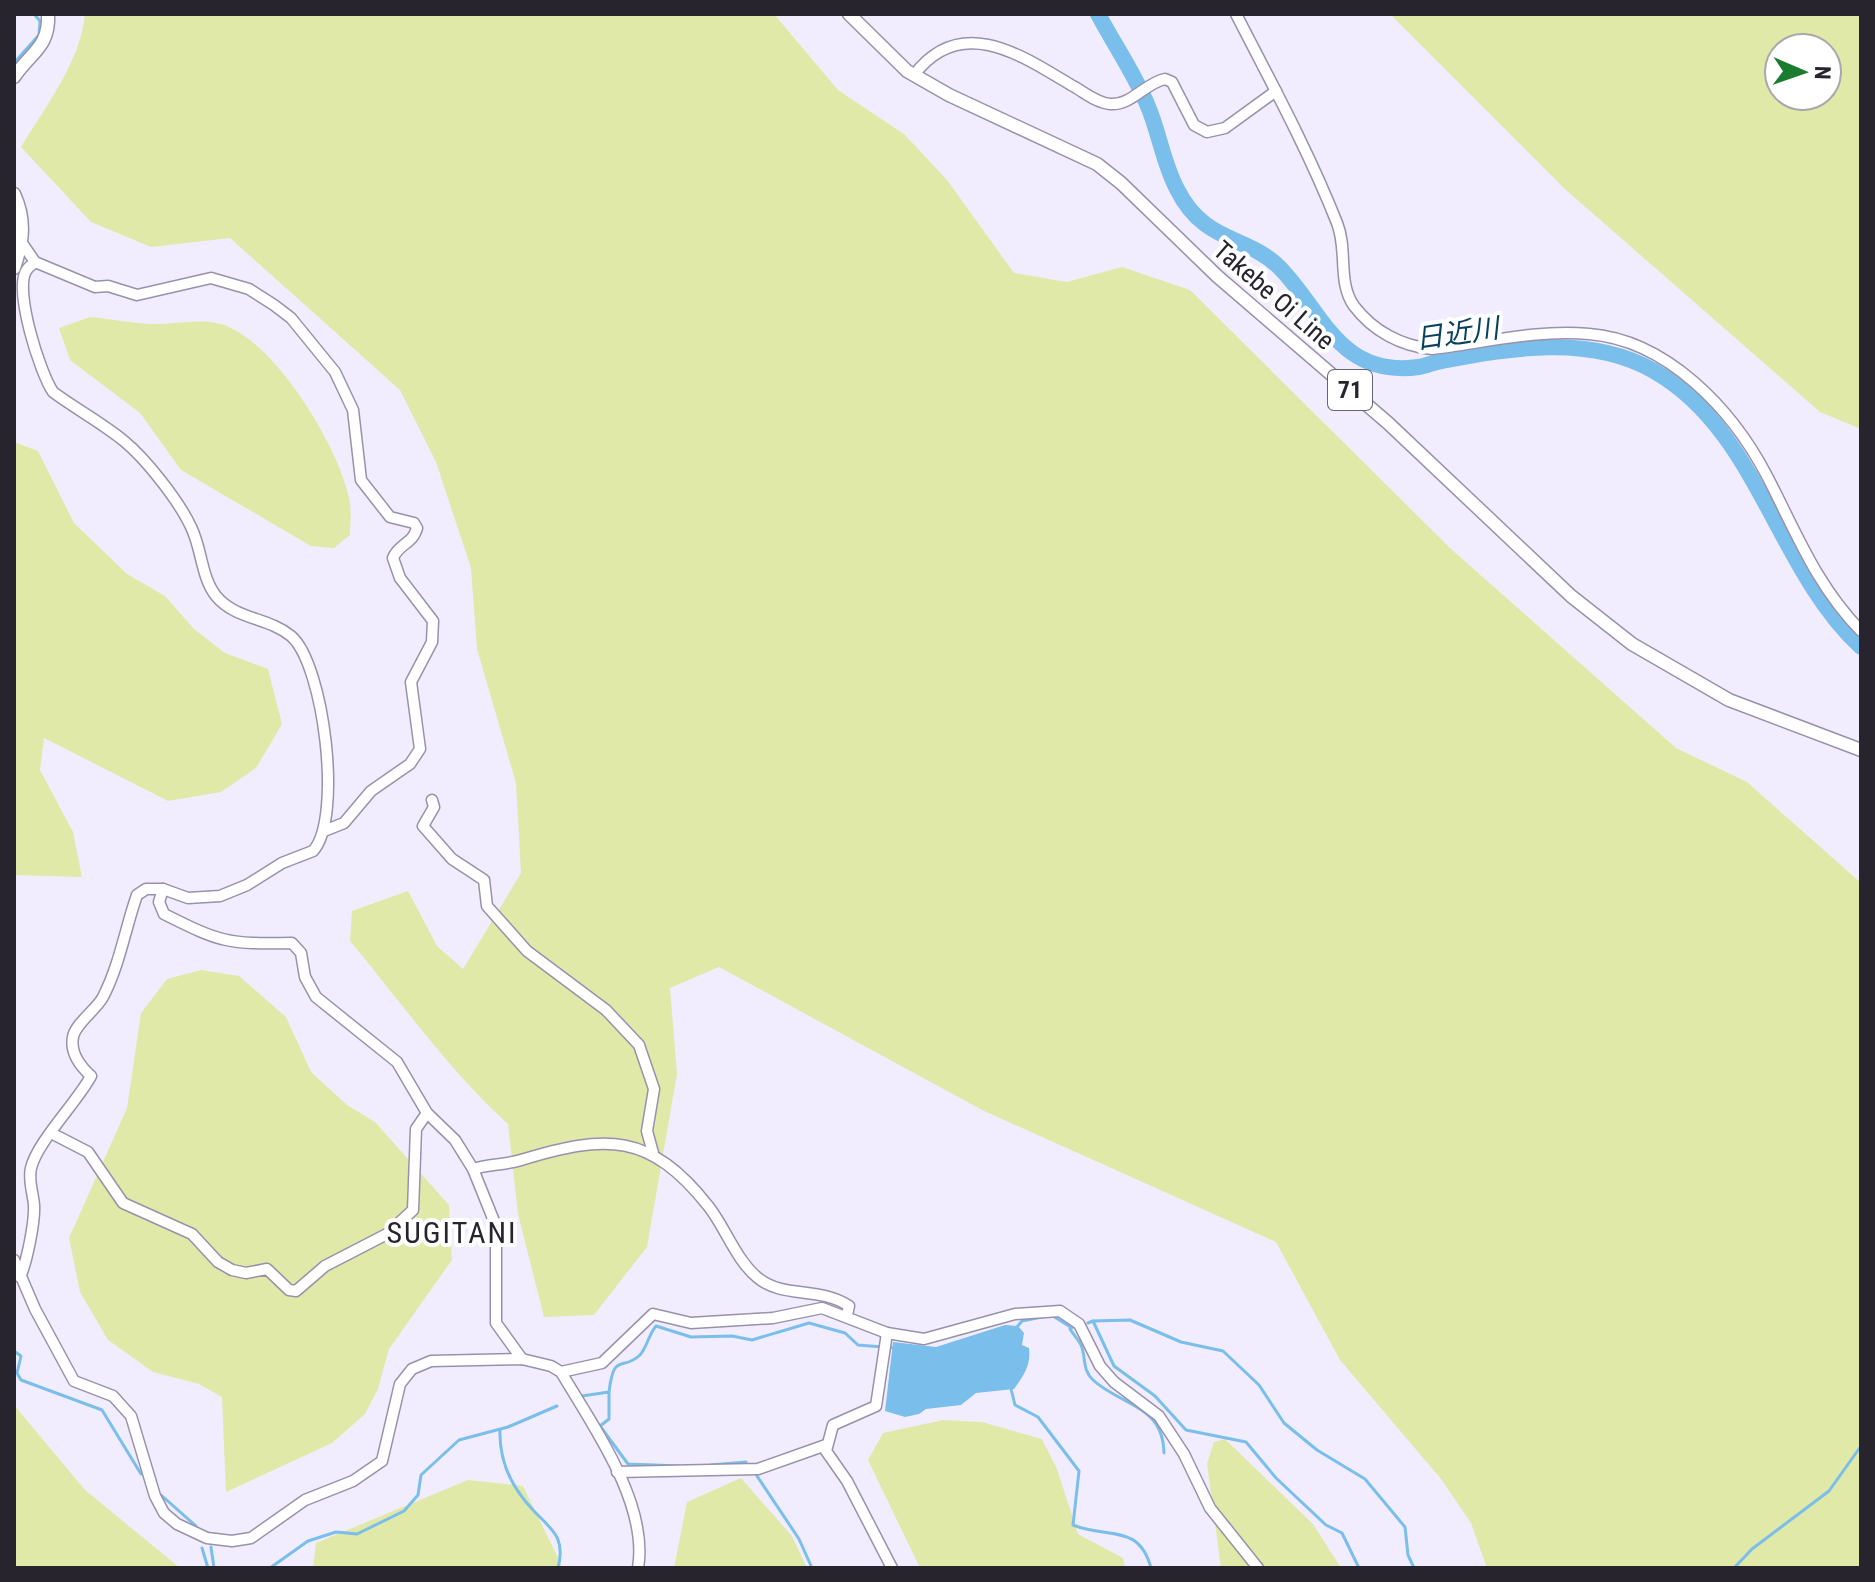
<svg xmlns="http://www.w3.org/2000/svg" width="1875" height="1582" font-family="'Roboto Condensed','Noto Sans JP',sans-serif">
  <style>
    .green { fill: #e0e9a8; fill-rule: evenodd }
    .water { fill: #7abeec }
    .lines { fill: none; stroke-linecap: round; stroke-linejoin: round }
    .stream { stroke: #7abeec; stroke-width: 3 }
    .river { stroke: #7abeec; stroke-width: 16 }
    .minor-casing { stroke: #9991ab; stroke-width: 13 }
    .major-casing { stroke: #9991ab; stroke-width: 15 }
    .minor { stroke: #fff; stroke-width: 10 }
    .major { stroke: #fff; stroke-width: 12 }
    .labels { text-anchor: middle; stroke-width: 8; stroke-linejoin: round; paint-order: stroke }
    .shield { fill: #fff; stroke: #68666d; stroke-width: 2 }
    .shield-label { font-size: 24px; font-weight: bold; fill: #27242e }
    .street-label { font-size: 26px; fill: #27242e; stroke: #fff }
    .water-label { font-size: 28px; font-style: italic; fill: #08415f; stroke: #fff }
    .quarter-label { font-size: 30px; letter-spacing: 2px; fill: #27242e; stroke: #fff }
  </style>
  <rect width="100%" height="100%" fill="#f2edfe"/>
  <!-- green -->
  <g class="green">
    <path d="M85 14H774L838 90 904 134 947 180 1014 273 1067 282 1122 267 1190 290 1451 549 1676 748 1747 782 1861 883V1568H1487L1471 1523 1441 1479 1340 1360 1276 1242 984 1111 719 967 670 988 677 1074 647 1247 594 1315 544 1317 518 1214 508 1124C449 1071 402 1003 350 941L352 911 408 891 437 946 463 969 521 873 516 783 477 649 471 568 436 462 400 390 230 238 151 247 91 222 21 147C45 107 81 61 85 14Z"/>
    <path d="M1390 14H1861V429L1820 412 1566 190ZM1827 48V96H1779V48Z"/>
    <path d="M90 317C110 319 130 323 151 324 176 325 205 316 229 327 279 349 338 446 349 498 352 509 350 523 350 535L334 548 311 546 181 470 140 413 70 360 59 328Z"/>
    <polygon points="14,442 38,451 74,523 127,574 165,596 194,629 225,653 268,669 282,724 256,768 221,792 168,801 44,738 40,770 73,832 82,877 14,875"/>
    <polygon points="201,970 239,976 286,1017 311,1072 347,1105 375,1122 449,1205 452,1260 389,1349 378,1389 365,1414 332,1443 226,1492 222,1397 199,1384 153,1372 108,1340 80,1292 69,1238 127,1108 141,1013 167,979"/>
    <polygon points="14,1405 85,1490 180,1568 14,1568"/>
    <polygon points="943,1420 982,1422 1042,1439 1057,1469 1078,1534 1123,1558 1125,1568 920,1568 868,1460 883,1433"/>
    <polygon points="1225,1439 1313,1524 1341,1568 1221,1568 1207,1464 1214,1442"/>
    <polygon points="741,1478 792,1536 807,1568 674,1568 687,1502"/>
    <polygon points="468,1480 523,1486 563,1568 313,1568 316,1543"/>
  </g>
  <!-- water -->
  <path class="water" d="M1005 1325 1018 1326 1024 1333 1022 1345 1029 1348C1031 1364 1025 1374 1014 1389L976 1393 961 1405 926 1409 919 1414 905 1417 885 1411 893 1342 936 1347Z"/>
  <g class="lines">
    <!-- stream -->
    <g class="stream">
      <polyline points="14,63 39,35 40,21 34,14"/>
      <polyline points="1053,1316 1072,1328"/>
      <polyline points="1093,1321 1130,1320 1181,1342 1223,1351 1259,1385 1284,1423 1317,1450 1365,1479 1405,1527 1408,1555 1414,1568"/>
      <polyline points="1088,1323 1093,1321 1114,1366 1155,1396 1186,1430 1246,1442 1276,1478 1326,1525 1342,1533 1359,1568"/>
      <polyline points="1017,1327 1022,1321 1042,1317"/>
      <path d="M1070 1329C1073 1334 1078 1339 1081 1345 1086 1356 1082 1370 1093 1380 1121 1406 1163 1404 1164 1453"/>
      <polyline points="14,1351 21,1356 17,1373 21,1380 102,1410 141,1474"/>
      <path d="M1011 1389 1015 1405 1038 1417 1079 1471 1073 1525C1108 1539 1139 1523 1151 1568"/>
      <polyline points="609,1392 609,1419 600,1426 628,1464 679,1466"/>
      <path d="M582 1396 609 1392C614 1351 622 1372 640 1355 647 1347 649 1334 656 1326L691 1337 732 1336 752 1340 809 1323 845 1333 858 1345 895 1348"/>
      <path d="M500 1430C499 1461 511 1487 533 1510 552 1530 566 1537 558 1568"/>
      <polyline points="711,1465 746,1462"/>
      <polyline points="755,1473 799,1539 812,1568"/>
      <polyline points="161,1495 196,1526"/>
      <polyline points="211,1547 214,1568"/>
      <polyline points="202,1548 208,1568"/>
      <polyline points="270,1568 308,1541 336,1532 357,1534 404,1511 418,1495 421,1475 459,1440 508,1427 557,1406"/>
      <polyline points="1734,1568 1752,1549 1829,1491 1861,1446"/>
    </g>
    <!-- river -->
    <path class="river" d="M1098 14C1114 44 1134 73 1147 104 1159 131 1163 163 1177 189 1204 244 1248 235 1280 268 1323 312 1339 378 1419 367 1426 366 1434 362 1442 361 1510 348 1590 334 1654 371 1758 430 1776 568 1861 647"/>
    <defs>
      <g id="minor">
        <path d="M1236 14C1271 82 1309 152 1337 223 1348 250 1337 282 1354 306 1373 331 1401 346 1432 349 1482 343 1538 329 1589 334 1667 340 1732 409 1767 476 1796 532 1816 585 1861 631"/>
        <path d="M914 75C960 14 1020 54 1071 85 1083 91 1096 103 1110 104 1131 106 1145 83 1165 79L1172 82 1194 125 1207 132 1225 128 1276 91"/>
        <path d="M22 243 35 262 95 287 108 286 137 295 211 278 249 289 274 305 291 318 335 372 353 410 361 480 390 517 414 523 417 528C413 544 398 544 393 558L400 578 433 621 432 642 411 682 420 749 410 764 371 791 344 823 324 831"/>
        <polyline points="432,800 434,807 423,826 452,859 484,880 487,906 527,951 606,1010 639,1045 654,1089 647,1131 653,1153"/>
        <path d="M163 889 159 902 164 914C222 943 227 944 292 943L301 953 305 977 316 997 397 1062 427 1113 455 1140 473 1169 496 1226V1323L522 1359"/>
        <polyline points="53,1134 88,1152 123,1203 192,1234 218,1262 232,1270 246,1273 267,1269 289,1290 296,1291 325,1266 387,1234 413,1210 416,1129 427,1113"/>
        <path d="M473 1169C489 1164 505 1165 521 1160 606 1134 650 1132 709 1207 726 1229 736 1260 758 1278 784 1299 819 1286 849 1306L847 1315"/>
        <path d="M14 1260 35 1309 74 1381 113 1396 131 1416 155 1496 164 1513 177 1524 207 1538 232 1541 251 1538 305 1500 353 1481 382 1461 400 1384 412 1369 431 1361 522 1359 551 1366 561 1372C593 1426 649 1504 638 1568"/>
        <path d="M20 1277C27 1262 35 1221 34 1205 33 1193 28 1180 31 1168 37 1142 78 1101 91 1076 80 1066 70 1052 73 1037 75 1024 96 1010 103 997 120 964 125 929 137 895L146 889H163L188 898 220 896 247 885 282 863 313 851C343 819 324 664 291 636 268 617 236 620 216 596 201 577 202 549 191 527 179 501 146 459 124 441 102 423 76 409 53 392 40 373 14 291 26 271 28 267 32 265 35 262"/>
        <polyline points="887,1333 876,1406 833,1425 826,1451 847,1481 892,1568"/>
        <polyline points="561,1372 602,1363 653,1314 691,1323 707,1322 773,1318 822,1308 887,1333 924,1339 1015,1314 1060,1311 1079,1324 1100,1366 1114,1382 1159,1416 1184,1454 1210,1508 1258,1568"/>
        <polyline points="617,1472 758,1469 826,1445"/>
      </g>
      <g id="major">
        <polyline points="849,14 907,71 949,95 1097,164 1121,183 1217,276 1388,423 1571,596 1632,644 1729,700 1861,750"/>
        <path d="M14 77C30 53 50 47 48 14"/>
        <path d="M14 194C26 220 23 242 14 268"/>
      </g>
    </defs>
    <!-- minor casing -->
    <use href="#minor" class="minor-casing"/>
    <!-- major casing -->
    <use href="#major" class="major-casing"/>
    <!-- minor -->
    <use href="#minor" class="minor"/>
    <!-- major -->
    <use href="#major" class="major"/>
  </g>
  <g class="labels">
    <!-- shield labels -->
    <rect class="shield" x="1328" y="370" width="44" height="40" rx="6"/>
    <g class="shield-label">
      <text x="1350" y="398">71</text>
    </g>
    <!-- street labels -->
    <g class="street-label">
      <text transform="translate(1274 295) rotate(41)" y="9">Takebe Oi Line</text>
    </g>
    <!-- water labels -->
    <g class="water-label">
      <text transform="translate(1457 333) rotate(-8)" y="10">日近川</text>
    </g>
    <!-- quarter labels -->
    <g class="quarter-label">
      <text x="452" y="1243">SUGITANI</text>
    </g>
  </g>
  <!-- border -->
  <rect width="1875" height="1582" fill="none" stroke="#27242e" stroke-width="32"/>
  <!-- north arrow -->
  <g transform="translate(1803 72) rotate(92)"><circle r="38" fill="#ffffff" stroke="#a9a7ab" stroke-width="2"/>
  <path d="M0-6L14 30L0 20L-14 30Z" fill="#197c2e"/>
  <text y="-12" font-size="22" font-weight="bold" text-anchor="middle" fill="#27242e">N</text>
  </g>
</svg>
